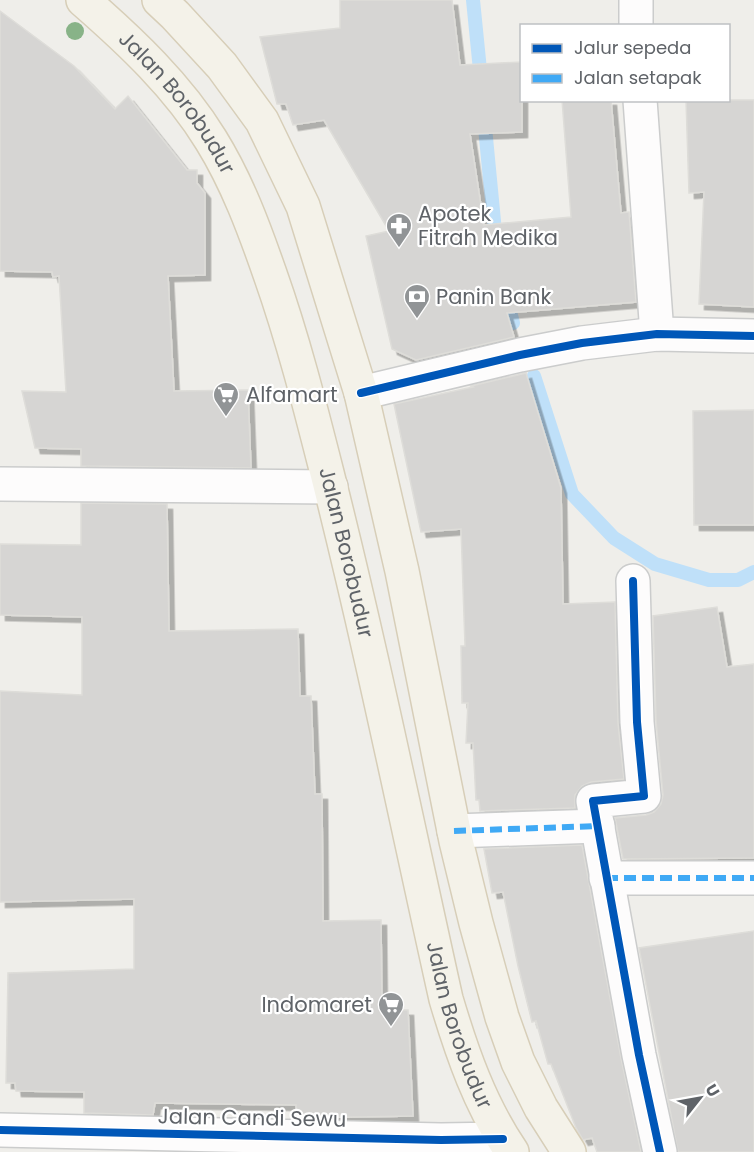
<svg xmlns="http://www.w3.org/2000/svg" width="754" height="1152" font-family="Poppins,sans-serif">
  <style>
    .lines { fill: none; stroke-linecap: round; stroke-linejoin: round }
    .stream { stroke: #bfe0f9; stroke-width: 14 }
    .building { fill: #d6d5d3; stroke: #deddd9; stroke-width: 1.5; filter: url(#shadow) }
    .minor-casing { stroke: #cbcccc; stroke-width: 36 }
    .major-casing { stroke: #d7ceb8; stroke-width: 36 }
    .minor { stroke: #fdfcfc; stroke-width: 33 }
    .major { stroke: #f4f2e9; stroke-width: 33 }
    .quiet { stroke: #3fa9f5; stroke-width: 6; stroke-dasharray: 12 6; stroke-linecap: butt }
    .cycleway-casing { stroke: #fff; stroke-width: 11 }
    .cycleway { stroke: #0057b8; stroke-width: 8 }
    .tree { fill: #88b388 }
    .labels { text-anchor: middle; stroke-width: 4.5; stroke-linejoin: round; paint-order: stroke }
    .street-label { font-size: 21px; fill: #5f6368; stroke: #fff }
    .poi-label { font-size: 21px; fill: #5f6368; stroke: #fff; text-anchor: start }
  </style>
  <defs>
    <filter id="shadow"><feDropShadow dx="5.5" dy="5.5" stdDeviation="0" flood-color="#0004"/></filter>
  </defs>
  <rect width="100%" height="100%" fill="#efeeea"/>
  <g class="lines">
    <!-- stream -->
    <g class="stream">
      <polyline points="473,0 481,80"/>
      <polyline points="484,117 496,242"/>
      <polyline points="506,296 513,323"/>
      <polyline points="534,376 572,494 614,538 655,564 709,580 738,580 754,572"/>
    </g>
  </g>
  <!-- building -->
  <g class="building">
    <polygon points="340,0 452,0 460,65 522,62 522,132 470,134 484,225 571,217 562,100 611,100 621,213 629,212 636,302 507,313 514,337 416,360 392,349 366,236 389,231 324,120 293,125 286,104 277,104 260,37 340,28"/>
    <polygon points="0,11 74,66 115,109 128,96 187,170 197,170 197,183 205,193 205,275 168,276 174,391 248,390 251,468 81,466 81,449 35,448 22,391 66,392 59,276 53,277 52,272 0,271"/>
    <polygon points="686,100 754,100 754,307 699,304 704,192 689,193"/>
    <polygon points="526,373 561,488 563,604 615,602 618,723 624,779 591,782 582,786 575,795 575,808 480,811 479,800 476,800 473,743 466,743 468,703 462,703 461,646 465,646 461,529 421,532 394,404 473,387 471,386"/>
    <polygon points="754,410 754,525 694,525 693,411"/>
    <polygon points="81,503 167,504 169,631 298,629 300,696 311,696 315,794 322,794 323,921 381,920 382,1010 408,1010 413,1116 297,1118 296,1105 155,1103 153,1115 84,1113 84,1092 16,1091 15,1083 6,1083 8,973 134,969 134,899 0,902 0,691 82,695 82,617 0,615 0,544 81,545"/>
    <polygon points="717,607 727,667 754,664 754,858 623,859 615,818 646,815 654,812 661,804 663,795 656,721 653,616"/>
    <polygon points="582,845 621,1058 641,1152 597,1152 592,1138 583,1140 576,1128 551,1064 548,1064 536,1021 532,1022 518,966 503,892 492,893 484,849"/>
    <polygon points="754,931 754,1152 678,1152 639,948"/>
  </g>
  <g class="lines">
    <defs>
      <g id="minor">
        <polyline points="636,0 636,26"/>
        <polyline points="640,100 657,334"/>
        <polyline points="361,393 520,355 582,343 657,334 754,336"/>
        <polyline points="0,484 331,487"/>
        <polyline points="633,581 637,722 644,796 593,801 639,1055 660,1152"/>
        <polyline points="454,831 598,826"/>
        <polyline points="606,878 754,878"/>
        <polyline points="0,1130 441,1140 503,1139"/>
      </g>
      <g id="major">
        <path id="s1" d="M83 0C130 41 178 86 211 140 237 182 254 228 270 274 293 339 310 406 327 473 371 647 407 824 446 999 462 1053 480 1105 512 1152"/>
        <polyline points="159,0 175,15 222,66 262,121 303,206 361,393 402,571 456,841 476,923 502,1017 518,1062 541,1108 569,1152"/>
      </g>
    </defs>
    <!-- minor casing -->
    <use href="#minor" class="minor-casing"/>
    <!-- major casing -->
    <use href="#major" class="major-casing"/>
    <!-- minor -->
    <use href="#minor" class="minor"/>
    <!-- major -->
    <use href="#major" class="major"/>
    <!-- quiet -->
    <g class="quiet">
      <polyline points="454,831 598,826"/>
      <polyline points="606,878 754,878"/>
    </g>
    <defs>
      <g id="cycleway">
        <polyline points="361,393 520,355 582,343 657,334 754,336"/>
        <polyline points="633,581 637,722 644,796 593,801 639,1055 660,1152"/>
        <polyline points="0,1130 441,1140 503,1139"/>
      </g>
    </defs>
    <!-- cycleway casing -->
    <use href="#cycleway" class="cycleway-casing"/>
    <!-- cycleway -->
    <use href="#cycleway" class="cycleway"/>
  </g>
  <!-- trees -->
  <circle class="tree" cx="75" cy="31" r="9"/>
  <!-- icons -->
  <defs>
    <symbol id="pharmacy-pin" viewBox="-11 -11 22 30"><path d="M0 17L-7.5 6A9.5 9.5 0 1 1 7.5 6Z" fill="#919496" stroke="#fff"/><path d="M-2-6h4v4h4v4h-4v4h-4v-4h-4v-4h4Z" fill="#fff"/></symbol>
    <symbol id="bank-pin" viewBox="-11 -11 22 30"><path d="M0 17L-7.5 6A9.5 9.5 0 1 1 7.5 6Z" fill="#919496" stroke="#fff"/><path d="M-6-4H6V4H-6ZM0-2.3a2.3 2.3 0 1 0 0 4.6a2.3 2.3 0 1 0 0-4.6Z" fill="#fff"/></symbol>
    <symbol id="supermarket-pin" viewBox="-11 -11 22 30"><path d="M0 17L-7.5 6A9.5 9.5 0 1 1 7.5 6Z" fill="#919496" stroke="#fff"/><path d="M-6-5.5h2.5l.6 2H6L4.5 2H-2.5L-4.4-4H-6ZM-1.5 3.2a1.3 1.3 0 1 0 .1 0ZM3 3.2a1.3 1.3 0 1 0 .1 0Z" fill="#fff"/></symbol>
  </defs>
  <g fill-rule="evenodd">
    <use href="#pharmacy-pin" x="384" y="211" width="30" height="40"/>
    <use href="#bank-pin" x="402" y="282" width="30" height="40"/>
    <use href="#supermarket-pin" x="211" y="380" width="30" height="40"/>
    <use href="#supermarket-pin" x="376" y="990" width="30" height="40"/>
  </g>
  <g class="labels">
    <!-- street labels -->
    <g class="street-label">
      <text dy="7" stroke="none"><textPath href="#s1" startOffset="140">Jalan Borobudur</textPath></text>
      <text dy="7" stroke="none"><textPath href="#s1" startOffset="626">Jalan Borobudur</textPath></text>
      <text dy="7" stroke="none"><textPath href="#s1" startOffset="1112">Jalan Borobudur</textPath></text>
      <text transform="translate(252 1118) rotate(1)" y="7">Jalan Candi Sewu</text>
    </g>
    <!-- poi labels -->
    <g class="poi-label">
      <text x="418" y="221">Apotek<tspan x="418" dy="24">Fitrah Medika</tspan></text>
      <text x="436" y="304">Panin Bank</text>
      <text x="246" y="402">Alfamart</text>
      <text x="372" y="1012" text-anchor="end">Indomaret</text>
    </g>
  </g>
  <!-- legend -->
  <rect x="520" y="24" width="210" height="78" fill="#ffffff" stroke="#bfc1c3" stroke-width="1.5"/>
  <rect x="532" y="44" width="30" height="9" fill="#0057b8" stroke="#bfc1c3" stroke-width="1.5"/>
  <text x="574" y="54" font-size="18" fill="#5f6368">Jalur sepeda</text>
  <rect x="532" y="74" width="30" height="9" fill="#3fa9f5" stroke="#bfc1c3" stroke-width="1.5"/>
  <text x="574" y="84" font-size="18" fill="#5f6368">Jalan setapak</text>
  <!-- north arrow -->
  <g transform="translate(700 1098) rotate(59)" stroke="#ffffff" stroke-width="4.5" paint-order="stroke">
  <path d="M0-4.5L10 22L0 15L-10 22Z" fill="#5f6368"/>
  <text y="-9" font-size="16" font-weight="bold" text-anchor="middle" fill="#5f6368">U</text>
  </g>
</svg>
